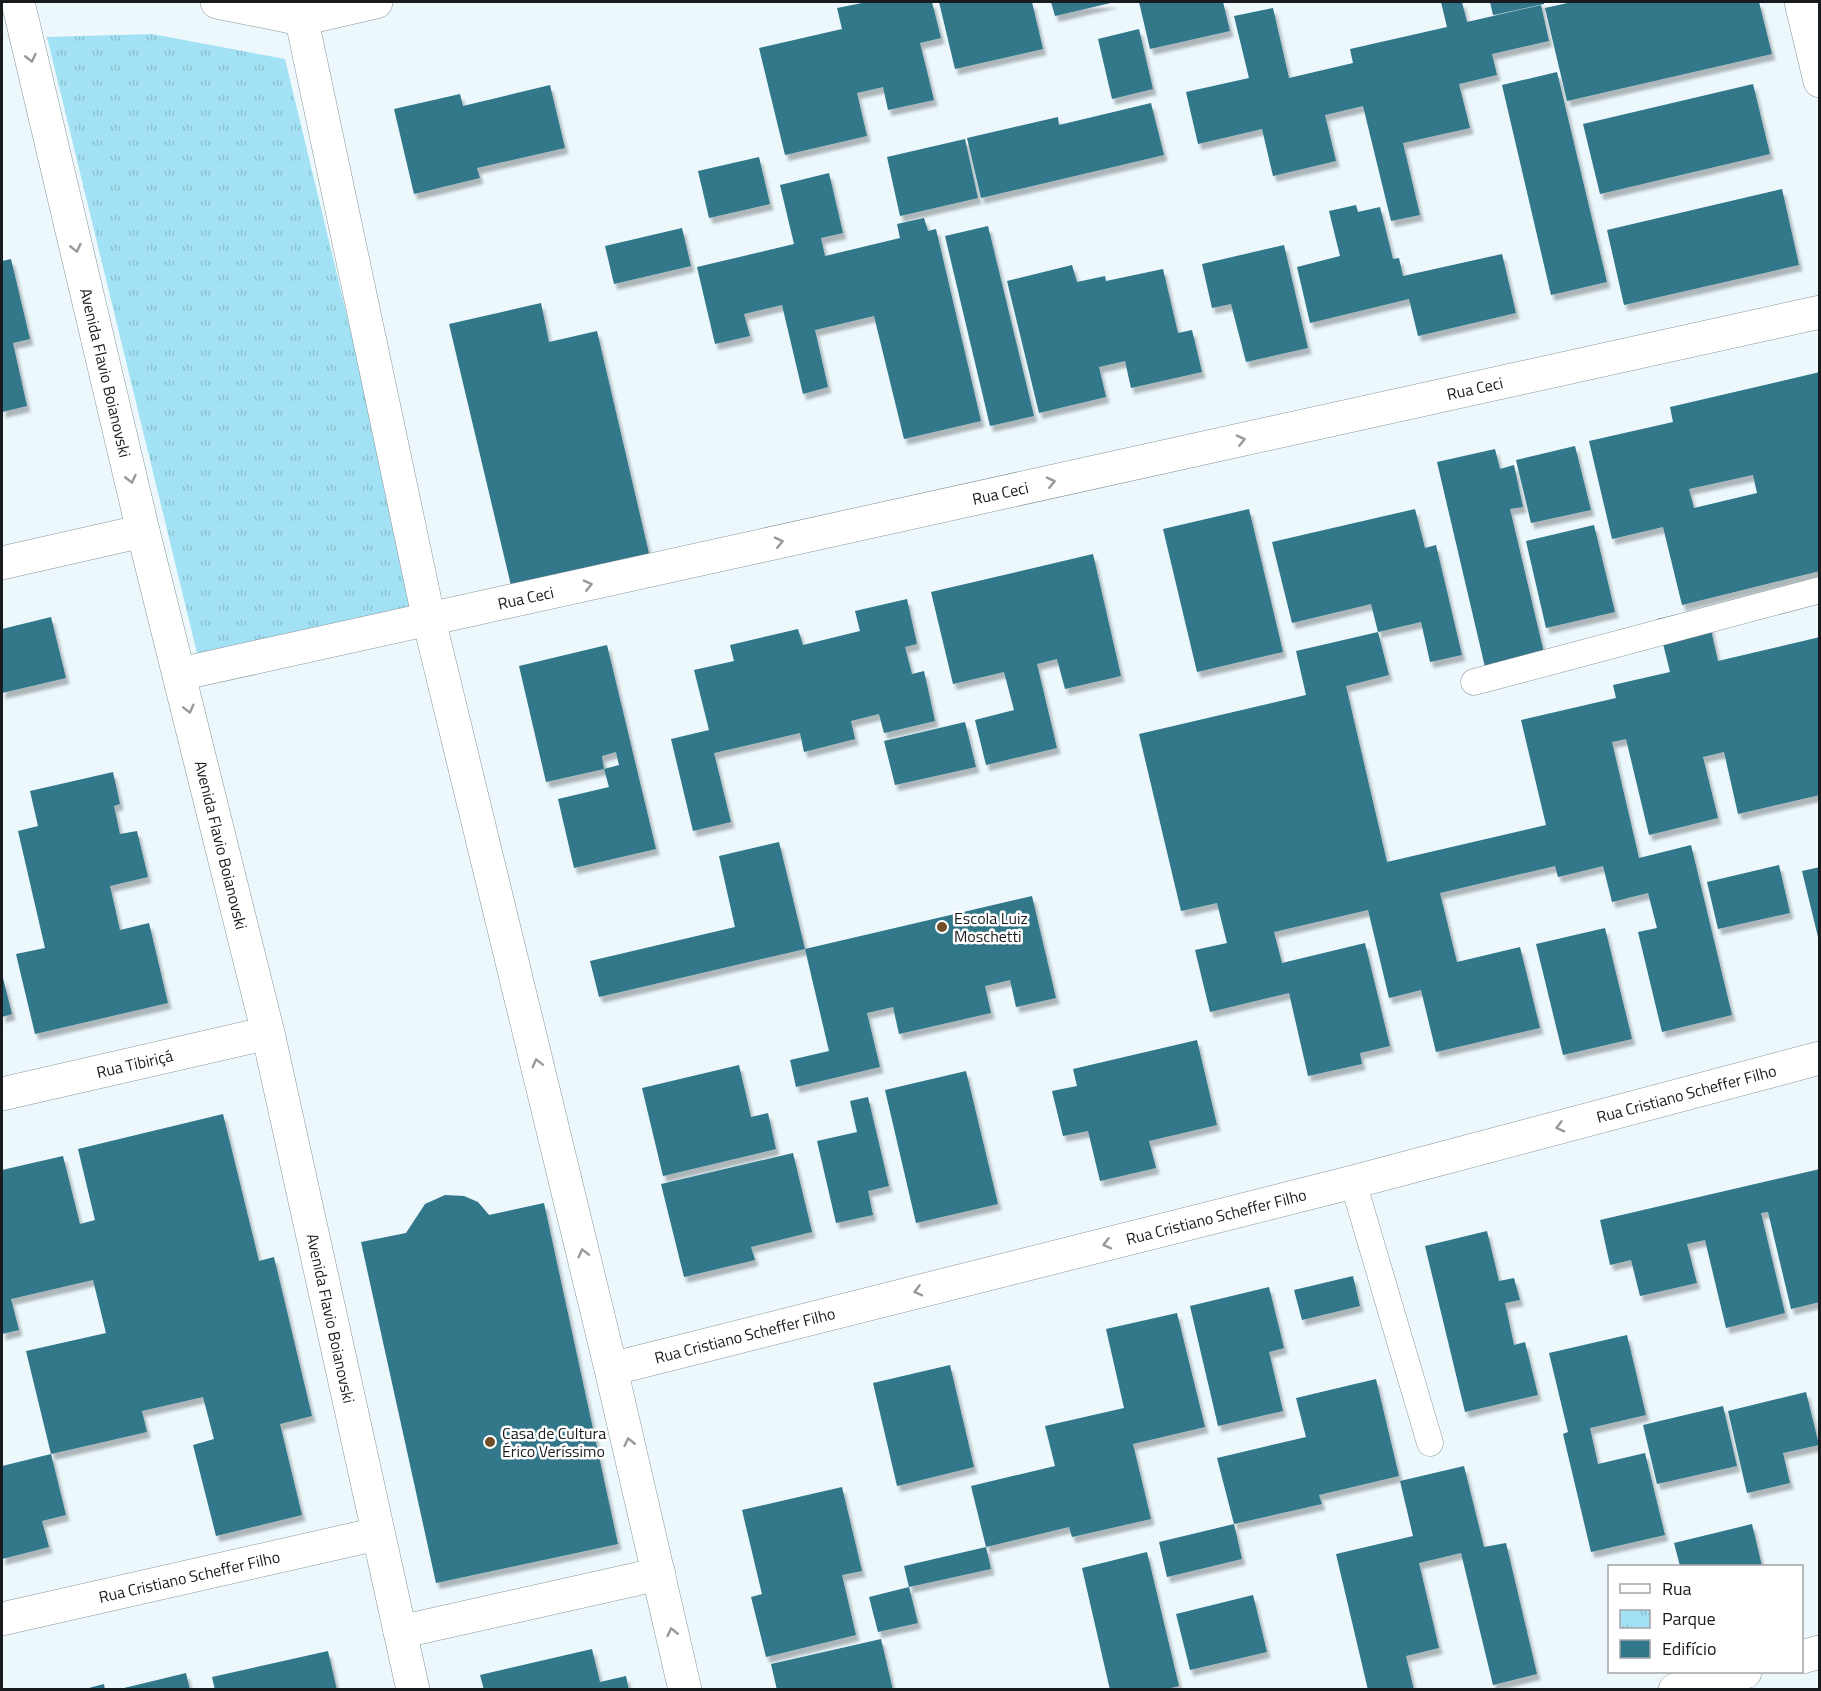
<svg xmlns="http://www.w3.org/2000/svg" width="1821" height="1691" font-family="'Titillium Web',sans-serif">
  <style>
    .park { fill: url(#park-tufts) }
    .building { fill: #31778a; fill-rule: evenodd; filter: url(#shadow) }
    .lines { fill: none; stroke-linecap: round; stroke-linejoin: round }
    .lane-casing { stroke: #8a9599; stroke-width: 27 }
    .street-casing { stroke: #8a9599; stroke-width: 34 }
    .secondary-casing { stroke: #8a9599; stroke-width: 34 }
    .lane { stroke: #fff; stroke-width: 26 }
    .street { stroke: #fff; stroke-width: 33 }
    .secondary { stroke: #fff; stroke-width: 33 }
    .oneway { stroke: #97999a }
    .poi-dot { fill: #714e27; stroke: #fff; stroke-width: 2 }
    .labels { text-anchor: middle; stroke-width: 5; stroke-linejoin: round; paint-order: stroke }
    .street-label { font-size: 16px; fill: #181c1e; stroke: #fff }
    .poi-label { font-size: 16px; fill: #181c1e; stroke: #fff; text-anchor: start }
  </style>
  <defs>
    <pattern id="park-tufts" width="24" height="20" patternUnits="userSpaceOnUse" patternTransform="scale(1.5)"><rect width="24" height="20" fill="#a2e2f4"/><path d="M3 7l-1-3M5 7V3M7 7l1-3M15 17l-1-3M17 17v-4M19 17l1-3" fill="none" stroke="#8bc1d1"/></pattern>
    <filter id="shadow"><feDropShadow dx="3.5" dy="6" stdDeviation="1.5" flood-color="#0004"/></filter>
  </defs>
  <rect width="100%" height="100%" fill="#ecf8fc"/>
  <!-- park -->
  <polygon class="park" points="152,34 285,59 418,610 198,657 47,37"/>
  <!-- building -->
  <g class="building">
    <polygon points="867,2 932,2 941,38 920,43 934,100 888,110 883,87 857,93 867,136 785,155 759,48 842,29 837,8"/>
    <polygon points="939,2 1032,2 1043,49 955,69"/>
    <polygon points="1051,2 1115,2 1055,16"/>
    <polygon points="1139,2 1223,2 1230,31 1150,49"/>
    <polygon points="1441,2 1462,2 1467,22 1541,5 1549,41 1492,54 1497,75 1459,84 1470,128 1403,143 1420,215 1391,221 1363,106 1325,115 1336,161 1273,176 1262,129 1198,144 1186,92 1249,78 1234,16 1273,8 1289,78 1353,63 1350,49 1447,27"/>
    <polygon points="1490,2 1544,2 1544,4 1493,15"/>
    <polygon points="1572,2 1759,2 1772,54 1567,101 1545,8"/>
    <polygon points="1139,29 1153,89 1112,99 1098,39"/>
    <polygon points="1557,72 1607,282 1551,295 1502,85"/>
    <polygon points="1753,84 1770,154 1600,194 1583,124"/>
    <polygon points="550,85 565,148 477,168 480,178 414,194 394,109 460,94 463,106"/>
    <polygon points="1151,103 1164,155 981,198 967,138 1058,117 1059,125"/>
    <polygon points="965,139 978,198 900,216 887,157"/>
    <polygon points="759,157 770,204 709,218 698,171"/>
    <polygon points="829,173 843,233 821,238 825,256 900,238 897,224 924,218 928,231 936,229 981,421 904,439 874,316 815,330 828,387 803,394 782,305 744,314 750,336 715,344 697,267 794,244 780,185"/>
    <polygon points="1782,189 1799,265 1624,305 1607,230"/>
    <polygon points="1356,205 1358,212 1380,207 1393,259 1399,258 1403,276 1502,254 1516,313 1418,336 1409,299 1310,323 1297,267 1340,256 1329,211"/>
    <polygon points="988,226 1034,416 990,426 945,236"/>
    <polygon points="682,228 691,266 614,284 605,246"/>
    <polygon points="1284,245 1308,348 1246,362 1231,304 1212,308 1202,264"/>
    <polygon points="11,259 30,339 13,343 27,406 2,412 2,261"/>
    <polygon points="1072,265 1077,282 1105,276 1106,281 1163,269 1178,333 1192,330 1202,372 1131,388 1125,361 1099,367 1106,397 1039,413 1007,281"/>
    <polygon points="541,303 549,342 597,331 651,562 513,594 449,324"/>
    <path d="M1820 372V571L1682 605 1663 527 1612 539 1589 441 1673 422 1670 407ZM1753 475 1757 493 1694 508 1689 489Z"/>
    <polygon points="1575,446 1591,510 1531,523 1516,460"/>
    <polygon points="1495,449 1500,469 1514,465 1523,507 1510,509 1544,653 1485,667 1437,462"/>
    <polygon points="1249,509 1283,652 1197,672 1163,529"/>
    <polygon points="1415,509 1425,548 1436,545 1462,655 1430,662 1421,622 1378,632 1371,604 1292,623 1272,542"/>
    <polygon points="1594,525 1615,612 1546,628 1526,541"/>
    <polygon points="1093,554 1121,676 1065,689 1057,659 1037,664 1057,748 986,765 975,720 1014,710 1004,672 953,684 931,592"/>
    <polygon points="907,599 917,644 905,647 912,674 924,671 935,721 884,733 879,714 851,721 855,739 804,752 800,733 714,753 731,822 693,831 671,739 709,730 694,670 734,661 730,645 798,629 803,645 860,631 855,611"/>
    <polygon points="1706,608 1718,661 1820,637 1820,795 1738,814 1724,752 1703,757 1718,818 1649,835 1626,739 1612,742 1639,858 1691,845 1732,1015 1662,1032 1638,932 1657,928 1648,893 1612,902 1603,866 1558,877 1555,866 1440,893 1457,962 1520,947 1540,1028 1436,1052 1421,990 1389,998 1368,910 1274,932 1282,963 1365,943 1390,1046 1360,1053 1362,1064 1308,1076 1289,993 1210,1012 1195,950 1227,943 1217,903 1181,911 1139,734 1306,695 1296,651 1378,632 1389,675 1346,686 1387,862 1546,825 1521,720 1616,698 1613,685 1670,672 1657,619"/>
    <polygon points="51,617 66,678 2,693 2,629"/>
    <path d="M607 645 656 849 574 868 558 799 609 787 604 769 546 782 519 666ZM616 752 619 765 604 769 602 756Z"/>
    <polygon points="965,722 976,767 895,785 884,741"/>
    <polygon points="113,772 120,804 114,806 120,834 137,831 148,877 110,886 120,930 149,923 168,1003 35,1034 16,954 45,948 18,831 38,826 30,791"/>
    <polygon points="779,842 805,949 1032,896 1056,998 1016,1007 1010,980 985,986 991,1013 899,1034 893,1007 867,1013 880,1067 796,1087 790,1060 829,1051 805,949 599,997 590,961 735,927 719,856"/>
    <polygon points="1779,865 1790,913 1718,929 1707,882"/>
    <polygon points="1820,867 1820,941 1819,941 1802,871"/>
    <polygon points="1605,928 1632,1039 1563,1055 1536,944"/>
    <polygon points="2,974 12,1014 2,1017"/>
    <polygon points="1197,1040 1217,1125 1149,1141 1156,1168 1100,1181 1088,1131 1063,1136 1052,1091 1077,1086 1073,1069"/>
    <polygon points="739,1065 751,1117 768,1113 776,1149 663,1176 642,1088"/>
    <polygon points="966,1071 998,1204 916,1223 885,1090"/>
    <polygon points="868,1097 889,1186 868,1191 873,1215 836,1223 817,1141 857,1132 850,1101"/>
    <polygon points="223,1114 259,1261 274,1257 312,1416 280,1424 302,1515 216,1536 193,1445 214,1439 203,1397 142,1411 147,1432 51,1454 26,1351 106,1333 93,1280 11,1299 19,1330 2,1334 2,1170 63,1156 80,1224 95,1220 78,1149"/>
    <polygon points="793,1153 812,1232 751,1247 755,1260 684,1277 661,1184"/>
    <polygon points="1820,1169 1820,1302 1791,1309 1768,1212 1761,1213 1785,1313 1726,1328 1705,1240 1687,1244 1697,1283 1640,1296 1631,1260 1610,1265 1600,1220"/>
    <polygon points="445,1195 464,1196 478,1202 489,1215 544,1203 618,1544 436,1583 361,1242 406,1233 425,1204"/>
    <polygon points="1487,1231 1499,1281 1514,1278 1520,1300 1505,1303 1514,1345 1525,1342 1538,1395 1465,1412 1425,1246"/>
    <polygon points="1353,1276 1360,1306 1302,1320 1294,1290"/>
    <polygon points="1269,1287 1284,1348 1269,1352 1283,1411 1218,1426 1190,1306"/>
    <polygon points="1177,1313 1205,1427 1133,1444 1151,1519 1072,1537 1069,1527 986,1547 971,1486 1055,1466 1045,1426 1124,1408 1106,1329"/>
    <polygon points="1627,1335 1646,1415 1590,1428 1598,1464 1645,1453 1665,1535 1591,1552 1563,1434 1568,1432 1549,1353"/>
    <polygon points="950,1365 974,1467 897,1486 873,1383"/>
    <polygon points="1376,1379 1399,1476 1319,1495 1322,1504 1234,1524 1217,1458 1306,1437 1296,1398"/>
    <polygon points="1806,1392 1819,1445 1783,1453 1790,1483 1747,1493 1728,1411"/>
    <polygon points="1723,1406 1737,1466 1657,1484 1643,1425"/>
    <polygon points="51,1454 66,1515 42,1521 49,1547 2,1559 2,1466"/>
    <polygon points="1464,1466 1484,1547 1506,1543 1537,1674 1493,1685 1461,1553 1419,1563 1439,1648 1406,1656 1414,1690 1368,1690 1336,1554 1413,1536 1400,1481"/>
    <polygon points="842,1487 862,1571 842,1575 856,1635 766,1657 751,1597 762,1594 742,1510"/>
    <polygon points="1234,1524 1242,1559 1167,1577 1159,1542"/>
    <polygon points="1752,1524 1762,1566 1680,1566 1674,1543"/>
    <polygon points="986,1547 991,1569 909,1587 904,1566"/>
    <polygon points="1147,1552 1179,1686 1162,1690 1110,1690 1082,1568"/>
    <polygon points="909,1587 918,1623 878,1632 869,1597"/>
    <polygon points="1253,1595 1267,1652 1190,1670 1176,1614"/>
    <polygon points="881,1639 893,1690 777,1690 771,1664"/>
    <polygon points="592,1649 600,1682 626,1676 629,1690 484,1690 480,1675"/>
    <polygon points="328,1651 337,1690 215,1690 212,1677"/>
    <polygon points="186,1673 190,1690 120,1690 120,1689"/>
    <polygon points="104,1684 105,1690 85,1690 85,1689"/>
  </g>
  <g class="lines">
    <defs>
      <g id="lane">
        <polyline points="1474,682 1820,590"/>
        <polyline points="1353,1182 1430,1443"/>
      </g>
      <g id="street">
        <polyline points="217,2 302,19 376,2"/>
        <polyline points="2,563 143,531"/>
        <path id="s1" d="M180 674 1820 312"/>
        <path id="s2" d="M2 1094 268 1033"/>
        <path id="s3" d="M611 1369 1353 1182 1820 1058"/>
        <path id="s4" d="M2 1619 377 1534"/>
        <polyline points="400,1632 659,1574"/>
        <polyline points="1802,1657 1820,1652"/>
        <polyline points="1675,1690 1745,1672"/>
      </g>
      <g id="secondary">
        <path id="s5" d="M18 2 143 531 268 1033 413 1690"/>
        <polyline points="298,2 429,620 611,1369 685,1690"/>
        <polyline points="1801,2 1820,81"/>
      </g>
    </defs>
    <!-- lane casing -->
    <use href="#lane" class="lane-casing"/>
    <!-- street casing -->
    <use href="#street" class="street-casing"/>
    <!-- secondary casing -->
    <use href="#secondary" class="secondary-casing"/>
    <!-- lane -->
    <use href="#lane" class="lane"/>
    <!-- street -->
    <use href="#street" class="street"/>
    <!-- secondary -->
    <use href="#secondary" class="secondary"/>
  </g>
  <!-- one-way arrows -->
  <defs><path id="oneway-chevron" d="M-2-3.5L2.5 0L-2 3.5" fill="none" stroke-width="1.6" stroke-linecap="round" stroke-linejoin="round" transform="scale(1.5)"/></defs>
  <g class="oneway">
    <use href="#oneway-chevron" transform="translate(31 58) rotate(77)"/>
    <use href="#oneway-chevron" transform="translate(76 248) rotate(77)"/>
    <use href="#oneway-chevron" transform="translate(1241 440) rotate(-13)"/>
    <use href="#oneway-chevron" transform="translate(131 479) rotate(77)"/>
    <use href="#oneway-chevron" transform="translate(1051 482) rotate(-13)"/>
    <use href="#oneway-chevron" transform="translate(779 542) rotate(-13)"/>
    <use href="#oneway-chevron" transform="translate(588 585) rotate(-13)"/>
    <use href="#oneway-chevron" transform="translate(189 709) rotate(76)"/>
    <use href="#oneway-chevron" transform="translate(537 1063) rotate(-104)"/>
    <use href="#oneway-chevron" transform="translate(1560 1127) rotate(165)"/>
    <use href="#oneway-chevron" transform="translate(1107 1244) rotate(166)"/>
    <use href="#oneway-chevron" transform="translate(583 1253) rotate(-104)"/>
    <use href="#oneway-chevron" transform="translate(918 1291) rotate(166)"/>
    <use href="#oneway-chevron" transform="translate(629 1442) rotate(-103)"/>
    <use href="#oneway-chevron" transform="translate(672 1632) rotate(-103)"/>
  </g>
  <!-- markers -->
  <g class="poi-dot">
    <circle cx="942" cy="927" r="6"/>
    <circle cx="490" cy="1442" r="6"/>
  </g>
  <g class="labels">
    <!-- street labels -->
    <g class="street-label">
      <text dy="6" stroke="none"><textPath href="#s5" startOffset="381">Avenida Flavio Boianovski</textPath></text>
      <text dy="6" stroke="none"><textPath href="#s1" startOffset="1326">Rua Ceci</textPath></text>
      <text dy="6" stroke="none"><textPath href="#s1" startOffset="840">Rua Ceci</textPath></text>
      <text dy="6" stroke="none"><textPath href="#s1" startOffset="354">Rua Ceci</textPath></text>
      <text dy="6" stroke="none"><textPath href="#s5" startOffset="867">Avenida Flavio Boianovski</textPath></text>
      <text dy="6" stroke="none"><textPath href="#s2" startOffset="136">Rua Tibiriçá</textPath></text>
      <text dy="6" stroke="none"><textPath href="#s3" startOffset="1110">Rua Cristiano Scheffer Filho</textPath></text>
      <text dy="6" stroke="none"><textPath href="#s3" startOffset="624">Rua Cristiano Scheffer Filho</textPath></text>
      <text dy="6" stroke="none"><textPath href="#s5" startOffset="1353">Avenida Flavio Boianovski</textPath></text>
      <text dy="6" stroke="none"><textPath href="#s3" startOffset="138">Rua Cristiano Scheffer Filho</textPath></text>
      <text dy="6" stroke="none"><textPath href="#s4" startOffset="192">Rua Cristiano Scheffer Filho</textPath></text>
    </g>
    <!-- poi labels -->
    <g class="poi-label">
      <text x="954" y="924">Escola Luiz<tspan x="954" dy="18">Moschetti</tspan></text>
      <text x="502" y="1439">Casa de Cultura<tspan x="502" dy="18">Érico Veríssimo</tspan></text>
    </g>
  </g>
  <!-- border -->
  <rect width="1821" height="1691" fill="none" stroke="#181c1e" stroke-width="6"/>
  <!-- legend -->
  <rect x="1608" y="1565" width="195" height="108" fill="#ffffff" stroke="#a3a4a5" stroke-width="1.5"/>
  <rect x="1620" y="1584" width="30" height="9" fill="#ffffff" stroke="#a3a4a5" stroke-width="1.5"/>
  <text x="1662" y="1595" font-size="18" fill="#181c1e">Rua</text>
  <rect x="1620" y="1610" width="30" height="18" fill="url(#park-tufts)" stroke="#a3a4a5" stroke-width="1.5"/>
  <text x="1662" y="1625" font-size="18" fill="#181c1e">Parque</text>
  <rect x="1620" y="1640" width="30" height="18" fill="#31778a" stroke="#a3a4a5" stroke-width="1.5"/>
  <text x="1662" y="1655" font-size="18" fill="#181c1e">Edifício</text>
</svg>
